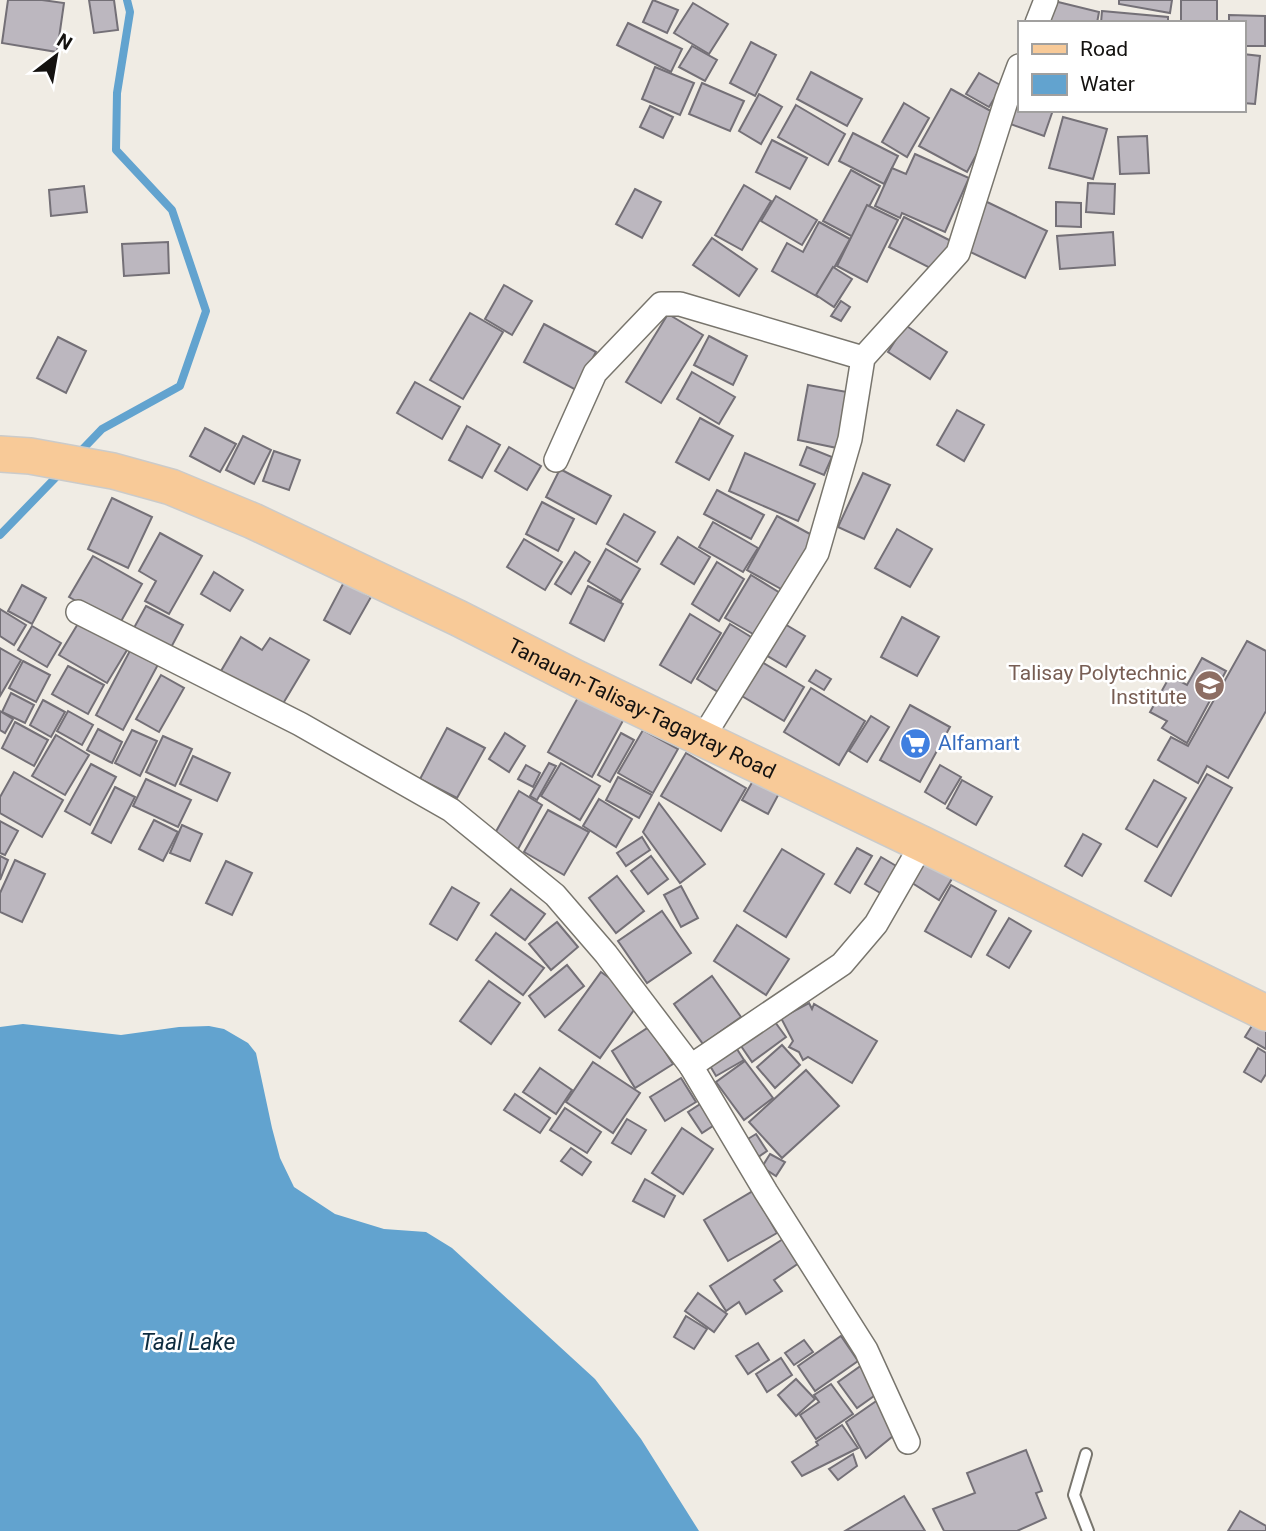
<svg xmlns="http://www.w3.org/2000/svg" width="1266" height="1531" font-family="Roboto,sans-serif">
  <style>
    .water { fill: #62a3cf }
    .lines { fill: none; stroke-linecap: round; stroke-linejoin: round }
    .stream { stroke: #62a3cf; stroke-width: 8 }
    .building { fill: #bcb7bf; stroke: #747077; stroke-width: 2 }
    .service-casing { stroke: #78756d; stroke-width: 14 }
    .minor-casing { stroke: #78756d; stroke-width: 26 }
    .primary-casing { stroke: #cbcbca; stroke-width: 38 }
    .service { stroke: #fff; stroke-width: 10 }
    .minor { stroke: #fff; stroke-width: 23 }
    .primary { stroke: #f8ca98; stroke-width: 35 }
    .labels { text-anchor: middle; stroke-width: 5; stroke-linejoin: round; paint-order: stroke }
    .education-label { font-size: 21px; fill: #785e54; stroke: #fff; text-anchor: end }
    .street-label { font-size: 21px; fill: #141210; stroke: #fff }
    .shop-label { font-size: 21px; fill: #366cbe; stroke: #fff; text-anchor: start }
    .water-label { font-size: 23px; font-style: italic; fill: #0e2c3f; stroke: #fff }
  </style>
  <rect width="100%" height="100%" fill="#f0ece4"/>
  <!-- water -->
  <polygon class="water" points="23,1024 121,1035 179,1027 209,1026 224,1029 248,1043 256,1053 272,1128 280,1158 294,1187 335,1214 384,1229 426,1232 452,1248 595,1379 641,1439 699,1531 0,1531 0,1027"/>
  <g class="lines">
    <!-- stream -->
    <g class="stream">
      <polyline points="78,454 102,429 180,386 206,311 172,210 116,150 117,93 130,12 127,0"/>
      <polyline points="0,535 62,471"/>
    </g>
  </g>
  <!-- building -->
  <g class="building">
    <polygon points="8,0 42,0 64,3 57,52 2,43"/>
    <polygon points="89,0 114,0 118,30 94,33"/>
    <polygon points="653,0 678,10 667,33 643,22"/>
    <polygon points="1119,0 1172,0 1170,13 1119,4"/>
    <rect x="1181" y="0" width="36" height="23"/>
    <polygon points="1054,1 1099,12 1097,23 1048,23"/>
    <polygon points="693,3 728,24 709,54 674,33"/>
    <polygon points="1102,11 1168,17 1168,23 1101,23"/>
    <polygon points="1229,15 1265,16 1265,46 1243,46 1243,23 1229,23"/>
    <polygon points="628,23 682,49 671,72 617,45"/>
    <polygon points="751,42 776,55 755,96 730,83"/>
    <polygon points="692,46 717,60 705,81 679,67"/>
    <polygon points="1243,54 1260,56 1255,104 1243,103"/>
    <polygon points="655,67 694,83 680,115 642,99"/>
    <polygon points="811,72 862,99 847,126 797,99"/>
    <polygon points="979,73 1002,86 989,107 966,94"/>
    <polygon points="702,83 744,101 730,131 689,114"/>
    <polygon points="951,89 998,115 967,172 919,146"/>
    <polygon points="759,94 782,107 761,144 739,131"/>
    <polygon points="1019,95 1019,110 1053,110 1044,136 1002,121"/>
    <polygon points="904,103 929,118 907,157 882,142"/>
    <polygon points="796,105 845,134 828,165 778,137"/>
    <polygon points="650,106 673,117 663,138 640,127"/>
    <polygon points="1063,117 1107,129 1093,179 1049,168"/>
    <polygon points="853,133 898,156 884,184 839,161"/>
    <polygon points="1147,136 1149,173 1120,174 1118,137"/>
    <polygon points="772,140 807,158 790,189 756,172"/>
    <polygon points="915,154 969,178 945,232 902,213 900,218 875,206 892,168 906,174"/>
    <polygon points="851,170 880,186 853,237 823,221"/>
    <polygon points="1088,183 1115,184 1114,214 1086,212"/>
    <polygon points="744,185 771,201 742,250 715,235"/>
    <polygon points="84,186 87,212 51,216 49,190"/>
    <polygon points="635,189 661,202 642,238 616,224"/>
    <polygon points="776,196 817,220 802,245 761,221"/>
    <polygon points="985,201 1047,231 1025,278 962,248"/>
    <polygon points="1056,202 1081,203 1081,227 1056,226"/>
    <polygon points="867,205 898,220 867,282 837,266"/>
    <polygon points="904,217 953,242 938,272 889,247"/>
    <polygon points="819,222 850,239 818,297 772,271 787,243 803,252"/>
    <polygon points="1113,232 1115,265 1060,269 1057,236"/>
    <polygon points="712,238 757,269 739,296 693,265"/>
    <polygon points="168,242 169,273 124,276 122,244"/>
    <polygon points="833,267 852,279 834,307 816,295"/>
    <polygon points="504,285 532,301 512,335 485,319"/>
    <polygon points="841,301 850,307 841,321 831,316"/>
    <polygon points="470,313 503,332 463,399 430,380"/>
    <polygon points="668,314 703,335 661,403 626,382"/>
    <polygon points="544,324 596,352 576,390 524,362"/>
    <polygon points="905,325 947,352 930,379 888,352"/>
    <polygon points="709,336 747,356 733,385 694,365"/>
    <polygon points="58,337 86,351 66,393 37,378"/>
    <polygon points="692,372 735,397 719,424 677,399"/>
    <polygon points="415,382 460,407 442,439 397,413"/>
    <polygon points="808,385 847,392 837,448 798,440"/>
    <polygon points="957,410 984,425 964,461 937,445"/>
    <polygon points="700,418 733,436 709,480 676,462"/>
    <polygon points="467,426 500,445 482,478 449,460"/>
    <polygon points="205,428 236,444 220,472 190,456"/>
    <polygon points="243,436 271,450 254,484 226,470"/>
    <polygon points="509,447 541,466 527,490 495,471"/>
    <polygon points="807,447 832,457 824,475 800,465"/>
    <polygon points="274,451 300,460 289,490 263,481"/>
    <polygon points="745,453 815,484 798,521 729,491"/>
    <polygon points="560,469 611,496 596,524 546,497"/>
    <polygon points="863,473 890,485 864,539 838,527"/>
    <polygon points="717,490 764,515 751,539 704,514"/>
    <polygon points="112,498 152,517 128,568 88,549"/>
    <polygon points="542,502 574,519 558,551 526,534"/>
    <polygon points="624,514 655,532 637,562 607,544"/>
    <polygon points="777,516 821,540 790,594 747,570"/>
    <polygon points="713,522 758,548 743,572 699,547"/>
    <polygon points="897,529 932,549 910,587 875,568"/>
    <polygon points="160,533 202,556 169,614 145,601 156,581 139,571"/>
    <polygon points="678,537 710,557 694,584 661,564"/>
    <polygon points="524,539 562,562 545,590 507,567"/>
    <polygon points="606,549 640,569 621,601 588,581"/>
    <polygon points="575,552 590,562 571,594 555,584"/>
    <polygon points="93,556 142,584 119,625 69,597"/>
    <polygon points="717,562 744,579 719,621 692,604"/>
    <polygon points="214,572 243,590 230,611 201,594"/>
    <polygon points="751,575 785,596 760,638 725,618"/>
    <polygon points="344,582 371,597 350,634 324,620"/>
    <polygon points="22,585 46,598 32,624 8,611"/>
    <polygon points="588,586 623,604 604,641 570,623"/>
    <polygon points="146,606 183,625 167,655 130,635"/>
    <polygon points="0,609 26,625 14,645 0,636"/>
    <polygon points="690,614 721,633 691,683 660,665"/>
    <polygon points="902,617 939,637 917,676 881,657"/>
    <polygon points="778,620 805,636 786,667 759,651"/>
    <polygon points="79,622 127,650 107,683 59,655"/>
    <polygon points="730,624 756,640 723,695 697,679"/>
    <polygon points="32,626 61,643 47,667 18,650"/>
    <polygon points="241,637 262,650 270,638 309,660 281,707 221,671"/>
    <polygon points="1247,641 1266,651 1266,711 1228,778 1207,766 1198,783 1158,760 1171,737 1188,746"/>
    <polygon points="133,645 161,659 123,730 96,715"/>
    <polygon points="0,648 21,660 0,696"/>
    <polygon points="755,658 804,687 784,721 735,692"/>
    <polygon points="1202,658 1226,671 1187,743 1162,728 1167,721 1150,712 1170,676 1187,685"/>
    <polygon points="23,661 50,675 36,702 9,688"/>
    <polygon points="68,666 104,685 88,714 52,694"/>
    <polygon points="816,670 831,679 824,690 809,681"/>
    <polygon points="161,675 184,688 159,732 136,719"/>
    <polygon points="811,688 865,721 839,765 784,732"/>
    <polygon points="581,692 625,717 592,777 548,752"/>
    <polygon points="11,693 34,705 25,723 2,712"/>
    <polygon points="43,700 65,712 51,737 30,725"/>
    <polygon points="910,705 950,727 920,782 880,760"/>
    <polygon points="0,711 13,719 5,733 0,730"/>
    <polygon points="68,711 93,725 82,745 57,731"/>
    <polygon points="871,716 889,727 867,762 849,751"/>
    <polygon points="15,722 48,740 34,766 2,748"/>
    <polygon points="447,728 485,748 457,798 420,779"/>
    <polygon points="98,729 122,742 112,763 87,750"/>
    <polygon points="132,730 157,741 140,776 115,763"/>
    <polygon points="643,730 678,749 653,793 618,773"/>
    <polygon points="505,733 525,746 509,772 489,759"/>
    <polygon points="621,733 634,740 610,782 598,775"/>
    <polygon points="56,735 89,755 65,795 32,776"/>
    <polygon points="163,736 192,749 175,786 146,772"/>
    <polygon points="686,753 746,788 721,831 661,796"/>
    <polygon points="193,756 230,773 217,801 180,784"/>
    <polygon points="549,763 556,766 537,800 530,796"/>
    <polygon points="561,763 600,786 580,820 541,796"/>
    <polygon points="91,764 116,777 90,825 65,811"/>
    <polygon points="526,765 540,773 533,787 518,779"/>
    <polygon points="940,765 961,777 945,804 925,792"/>
    <polygon points="14,772 63,800 42,837 0,813 0,797"/>
    <polygon points="758,772 783,786 768,814 742,800"/>
    <polygon points="1207,774 1232,788 1171,896 1145,881"/>
    <polygon points="618,777 652,795 639,818 606,800"/>
    <polygon points="146,779 191,800 178,827 133,806"/>
    <polygon points="962,780 992,797 976,825 947,808"/>
    <polygon points="1154,780 1186,798 1157,847 1126,829"/>
    <polygon points="115,787 135,797 111,843 92,833"/>
    <polygon points="519,791 542,805 518,849 494,835"/>
    <polygon points="599,799 632,819 616,847 583,826"/>
    <polygon points="659,803 705,864 680,883 643,832"/>
    <polygon points="548,810 589,832 564,875 524,852"/>
    <polygon points="154,820 178,832 163,861 139,849"/>
    <polygon points="0,821 18,831 5,855 0,853"/>
    <polygon points="182,825 202,834 190,861 170,853"/>
    <polygon points="1083,834 1101,844 1082,876 1065,866"/>
    <polygon points="642,837 650,850 626,866 617,853"/>
    <polygon points="857,848 872,856 850,893 835,884"/>
    <polygon points="782,849 824,874 786,937 744,911"/>
    <polygon points="0,856 8,860 0,880"/>
    <polygon points="651,856 668,879 648,894 631,871"/>
    <polygon points="881,857 898,867 882,894 865,884"/>
    <polygon points="922,859 953,877 939,900 909,881"/>
    <polygon points="15,860 45,874 22,922 0,912 0,893"/>
    <polygon points="226,861 252,873 232,915 206,903"/>
    <polygon points="617,876 644,911 616,933 589,898"/>
    <polygon points="951,885 996,911 971,957 925,931"/>
    <polygon points="681,886 698,918 681,927 664,895"/>
    <polygon points="452,887 479,903 457,940 430,924"/>
    <polygon points="511,889 545,914 525,940 491,915"/>
    <polygon points="662,911 691,953 647,983 618,941"/>
    <polygon points="1009,918 1031,931 1009,968 987,955"/>
    <polygon points="557,922 578,947 551,970 529,944"/>
    <polygon points="737,925 789,959 766,995 714,961"/>
    <polygon points="496,933 544,968 523,995 476,960"/>
    <polygon points="567,965 584,986 545,1017 529,996"/>
    <polygon points="601,972 641,1000 600,1058 559,1030"/>
    <polygon points="712,976 741,1017 703,1044 674,1004"/>
    <polygon points="489,981 520,1003 491,1044 460,1021"/>
    <polygon points="809,1003 812,1009 814,1004 877,1041 852,1083 808,1057 803,1060 799,1052 789,1047 793,1041 781,1018"/>
    <polygon points="775,1022 786,1037 752,1062 741,1046"/>
    <polygon points="1253,1024 1266,1031 1266,1049 1245,1037"/>
    <polygon points="649,1027 673,1064 635,1088 612,1051"/>
    <polygon points="733,1043 744,1060 716,1076 706,1059"/>
    <polygon points="782,1045 800,1065 775,1088 757,1067"/>
    <polygon points="1258,1048 1266,1053 1266,1074 1261,1082 1244,1072"/>
    <polygon points="745,1061 773,1098 744,1120 716,1082"/>
    <polygon points="593,1062 640,1093 613,1133 566,1102"/>
    <polygon points="540,1068 572,1090 556,1114 523,1092"/>
    <polygon points="806,1070 839,1106 782,1158 749,1122"/>
    <polygon points="681,1078 696,1102 665,1121 650,1097"/>
    <polygon points="515,1094 550,1118 540,1133 504,1110"/>
    <polygon points="705,1101 719,1122 702,1133 688,1112"/>
    <polygon points="565,1108 601,1132 587,1153 550,1130"/>
    <polygon points="627,1119 646,1130 631,1154 612,1143"/>
    <polygon points="682,1128 713,1149 683,1194 652,1173"/>
    <polygon points="756,1134 767,1151 754,1160 743,1142"/>
    <polygon points="571,1148 591,1162 582,1175 561,1161"/>
    <polygon points="770,1154 785,1162 776,1176 762,1167"/>
    <polygon points="645,1179 675,1196 664,1217 633,1201"/>
    <polygon points="753,1191 777,1233 728,1261 704,1220"/>
    <polygon points="783,1239 799,1263 774,1280 782,1291 746,1314 739,1302 726,1311 710,1286"/>
    <polygon points="698,1293 727,1314 714,1332 685,1311"/>
    <polygon points="686,1316 707,1329 694,1349 674,1337"/>
    <polygon points="841,1336 858,1361 815,1391 798,1366"/>
    <polygon points="804,1340 813,1352 794,1365 785,1353"/>
    <polygon points="758,1343 769,1360 748,1374 736,1356"/>
    <polygon points="781,1358 792,1375 767,1392 756,1374"/>
    <polygon points="862,1365 881,1391 857,1408 838,1382"/>
    <polygon points="796,1379 815,1399 796,1416 778,1395"/>
    <polygon points="831,1384 853,1414 816,1439 800,1415 819,1402 814,1395"/>
    <polygon points="885,1395 893,1436 866,1458 846,1422"/>
    <polygon points="842,1425 858,1448 802,1476 792,1462 818,1445 816,1442"/>
    <polygon points="1026,1450 1042,1491 1036,1493 1046,1518 1017,1531 944,1531 933,1509 975,1493 967,1473"/>
    <polygon points="853,1454 857,1466 838,1480 829,1469"/>
    <polygon points="904,1496 925,1531 845,1531"/>
    <polygon points="1240,1511 1266,1526 1266,1531 1228,1531"/>
  </g>
  <g class="lines">
    <defs>
      <polyline id="service" points="1086,1454 1074,1495 1088,1531"/>
      <g id="minor">
        <polyline points="1037,23 1046,0"/>
        <polyline points="556,460 595,373 661,304 680,304 863,358"/>
        <polyline points="78,612 300,724 451,810 555,895 606,954 691,1066"/>
        <polyline points="702,739 817,553 850,439 863,358 958,253 1007,98 1019,66"/>
        <polyline points="908,1442 866,1350 766,1192 691,1066 842,964 876,924 922,844"/>
      </g>
      <g id="primary">
        <path id="s1" d="M0 454 30 456 113 471 171 487 253 521 458 618 578 679 922 844 1266 1013"/>
      </g>
    </defs>
    <!-- service casing -->
    <use href="#service" class="service-casing"/>
    <!-- minor casing -->
    <use href="#minor" class="minor-casing"/>
    <!-- primary casing -->
    <use href="#primary" class="primary-casing"/>
    <!-- service -->
    <use href="#service" class="service"/>
    <!-- minor -->
    <use href="#minor" class="minor"/>
    <!-- primary -->
    <use href="#primary" class="primary"/>
  </g>
  <!-- icons -->
  <defs>
    <symbol id="school-disc" viewBox="-11 -11 22 22"><circle r="9.5" fill="#8d6e63" stroke="#fff"/><path d="M0-5L7-2L0 1L-7-2ZM-4 1L0 2.5L4 1V4Q0 6-4 4Z" fill="#fff"/></symbol>
    <symbol id="supermarket-disc" viewBox="-11 -11 22 22"><circle r="9.5" fill="#3f7fe0" stroke="#fff"/><path d="M-6-5.5h2.5l.6 2H6L4.5 2H-2.5L-4.4-4H-6ZM-1.5 3.2a1.3 1.3 0 1 0 .1 0ZM3 3.2a1.3 1.3 0 1 0 .1 0Z" fill="#fff"/></symbol>
  </defs>
  <g fill-rule="evenodd">
    <use href="#school-disc" x="1192" y="668" width="35" height="35"/>
    <use href="#supermarket-disc" x="898" y="726" width="35" height="35"/>
  </g>
  <g class="labels">
    <!-- education labels -->
    <g class="education-label">
      <text x="1187" y="680">Talisay Polytechnic<tspan x="1187" dy="24">Institute</tspan></text>
    </g>
    <!-- street labels -->
    <g class="street-label">
      <text dy="7" stroke="none"><textPath href="#s1" startOffset="695">Tanauan-Talisay-Tagaytay Road</textPath></text>
    </g>
    <!-- shop labels -->
    <g class="shop-label">
      <text x="938" y="750">Alfamart</text>
    </g>
    <!-- water labels -->
    <g class="water-label">
      <text x="188" y="1350">Taal Lake</text>
    </g>
  </g>
  <!-- legend -->
  <rect x="1018" y="21" width="228" height="91" fill="#ffffff" stroke="#a1a09f" stroke-width="2"/>
  <rect x="1032" y="44" width="35" height="10" fill="#f8ca98" stroke="#a1a09f" stroke-width="2"/>
  <text x="1080" y="56" font-size="21" fill="#141210">Road</text>
  <rect x="1032" y="74" width="35" height="21" fill="#62a3cf" stroke="#a1a09f" stroke-width="2"/>
  <text x="1080" y="91" font-size="21" fill="#141210">Water</text>
  <!-- north arrow -->
  <g transform="translate(56 56) rotate(31)" stroke="#ffffff" stroke-width="5" paint-order="stroke">
  <path d="M0-5L12 26L0 18L-12 26Z" fill="#141210"/>
  <text y="-10" font-size="19" font-weight="bold" text-anchor="middle" fill="#141210">N</text>
  </g>
</svg>
